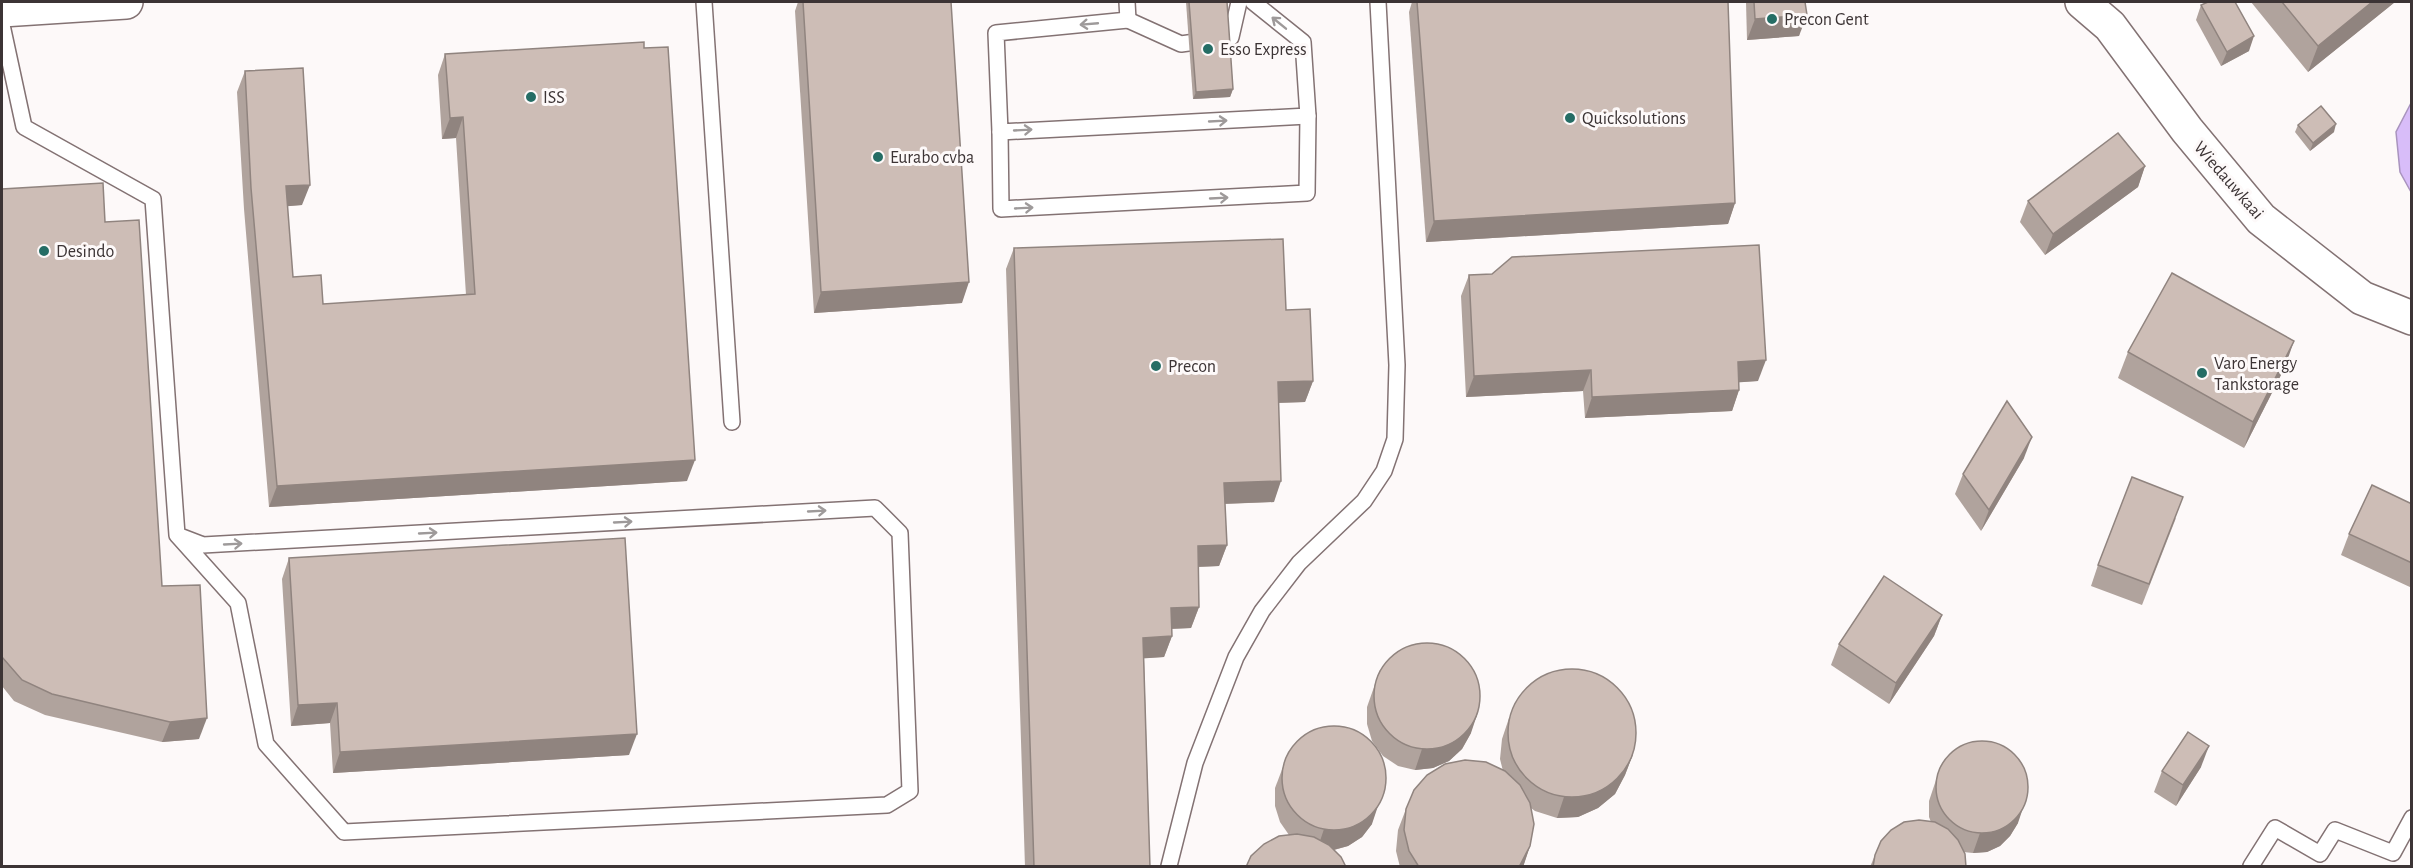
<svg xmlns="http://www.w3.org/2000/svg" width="2413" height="868" font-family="'Alegreya Sans',sans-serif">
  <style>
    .water { fill: #d8bdf9; stroke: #a994be; stroke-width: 1.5 }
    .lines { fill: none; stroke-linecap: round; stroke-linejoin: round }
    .service-casing { stroke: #837273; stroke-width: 18 }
    .secondary-casing { stroke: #837273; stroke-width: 36 }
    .service { stroke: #fff; stroke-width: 15 }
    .secondary { stroke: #fff; stroke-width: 33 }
    .wall { fill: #b0a39d }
    .shaded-wall { fill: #90847f }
    .building { fill: #cdbdb6; stroke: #90847f; stroke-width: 1.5 }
    .oneway { stroke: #9e9a9a }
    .poi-dot { fill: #256d65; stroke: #fdf9f9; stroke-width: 2 }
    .labels { text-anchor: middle; stroke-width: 6; stroke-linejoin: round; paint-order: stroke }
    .poi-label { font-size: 18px; fill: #3c3435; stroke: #fdf9f9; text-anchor: start }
    .street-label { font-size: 18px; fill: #3c3435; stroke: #fdf9f9 }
  </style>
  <rect width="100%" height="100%" fill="#fdf9f9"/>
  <!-- water -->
  <polygon class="water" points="2411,103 2411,192 2400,172 2396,132"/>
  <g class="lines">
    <defs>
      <g id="service">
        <polyline points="704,2 732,422"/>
        <polyline points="1127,2 1128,20 996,33 1000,132 1308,116 1303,42 1253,2"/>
        <polyline points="1128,20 1181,44 1231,37 1239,2"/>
        <polyline points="2,25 24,127 153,199 177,535 238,603 266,744 344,832 887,805 910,791 900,533 875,508 203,545 177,535"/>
        <polyline points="1000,132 1001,209 1307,193 1308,116"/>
        <polyline points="1169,866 1195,763 1236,657 1262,611 1299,563 1364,501 1384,471 1395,439 1397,365 1378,2"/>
        <polyline points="2251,866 2275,828 2320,854 2335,830 2393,853 2412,818"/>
      </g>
      <g id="secondary">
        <polyline points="2082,2 2110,26 2187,130 2261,219 2362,298 2412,318"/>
        <polyline points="2,10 126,2"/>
      </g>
    </defs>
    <!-- service casing -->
    <use href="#service" class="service-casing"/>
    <!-- secondary casing -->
    <use href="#secondary" class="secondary-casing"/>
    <!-- service -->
    <use href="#service" class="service"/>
    <!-- secondary -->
    <use href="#secondary" class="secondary"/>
  </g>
  <!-- wall -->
  <g class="wall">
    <polygon points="798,2 951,2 962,303 814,313 795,11"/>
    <polygon points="1186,2 1227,2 1233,89 1230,97 1193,99"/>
    <polygon points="1412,2 1728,2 1735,203 1728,224 1426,242 1409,12"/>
    <polygon points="1746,2 1805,2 1799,36 1747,40"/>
    <polygon points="2251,2 2395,2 2308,72"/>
    <polygon points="2201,5 2249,51 2221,66 2196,20"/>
    <polygon points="644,48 687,481 269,507 244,209 237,92 245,71 302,205 287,206 293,277 323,304 466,295 456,138 442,139 438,75 445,54"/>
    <polygon points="2298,125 2334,132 2310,151 2295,132"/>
    <polygon points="2145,166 2138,187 2045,255 2020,222 2028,201"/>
    <polygon points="2,189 105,222 162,586 199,739 162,742 45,715 14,701 2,686"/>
    <polygon points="1014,248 1286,310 1313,381 1305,402 1279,403 1274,502 1225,504 1227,545 1219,566 1199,567 1199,607 1191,628 1172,629 1172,636 1164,657 1144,658 1150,867 1025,867 1006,269"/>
    <polygon points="1469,275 1758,381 1739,382 1739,390 1732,411 1585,418 1583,391 1466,397 1461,296"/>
    <polygon points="2128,352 2285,367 2244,448 2118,378"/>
    <polygon points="2024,458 1981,531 1955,494 1963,474"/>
    <polygon points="2412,504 2412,588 2341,555 2349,534"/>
    <polygon points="2176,518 2142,605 2091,586 2098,565"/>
    <polygon points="289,558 629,755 333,773 330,723 291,726 282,579"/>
    <polygon points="1942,615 1934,636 1889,704 1831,665 1839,644"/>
    <polygon points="1380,670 1471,733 1462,749 1449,761 1433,768 1415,770 1398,766 1383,756 1372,741 1367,724 1367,707"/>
    <polygon points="1509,718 1633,754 1625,775 1615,794 1598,808 1578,817 1557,818 1535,811 1531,808 1530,846 1523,867 1400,867 1396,851 1398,830 1406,809 1503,771 1500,759 1502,739"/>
    <polygon points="1941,765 2018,823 2010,836 2000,846 1987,852 1973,853 1963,852 1966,867 1870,867 1875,855 1931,822 1929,817 1929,801"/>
    <polygon points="1283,767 1372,824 1362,837 1348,846 1334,850 1289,835 1280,822 1275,806 1275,788"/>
    <polygon points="2201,767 2176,806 2154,792 2162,771"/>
  </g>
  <!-- shaded-wall -->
  <g class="shaded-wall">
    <polygon points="2372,2 2395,2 2308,72 2318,46"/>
    <polygon points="1807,15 1799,36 1747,40 1755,19"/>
    <polygon points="2254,36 2249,51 2221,66 2227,52"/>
    <polygon points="1233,89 1230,97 1193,99 1196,92"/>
    <polygon points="463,117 456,138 442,139 450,118"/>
    <polygon points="2336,124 2334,132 2310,151 2313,143"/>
    <polygon points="2145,166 2138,187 2045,255 2053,234"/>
    <polygon points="310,185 302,205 278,207 286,186"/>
    <polygon points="1735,203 1728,224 1426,242 1434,221"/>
    <polygon points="969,282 962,303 814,313 821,292"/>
    <polygon points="2294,341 2285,367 2244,448 2253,422"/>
    <polygon points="1766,360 1758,381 1730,383 1738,362"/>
    <polygon points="1591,370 1583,391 1466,397 1474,376"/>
    <polygon points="1313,381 1305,402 1270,403 1278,382"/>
    <polygon points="1739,390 1732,411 1585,418 1592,397"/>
    <polygon points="2032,437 2024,458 1981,531 1989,510"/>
    <polygon points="695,460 687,481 269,507 277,486"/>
    <polygon points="1281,481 1274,502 1217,504 1224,483"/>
    <polygon points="1227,545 1219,566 1191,567 1198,546"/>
    <polygon points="1199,607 1191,628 1164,629 1171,608"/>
    <polygon points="1942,615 1934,636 1889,704 1896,683"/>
    <polygon points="1172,636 1164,657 1135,659 1143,638"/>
    <polygon points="337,703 330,723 291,726 298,705"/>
    <polygon points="1478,712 1471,733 1462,749 1449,761 1433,768 1415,770 1422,749"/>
    <polygon points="207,718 199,739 162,742 170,722"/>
    <polygon points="637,734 629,755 333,773 340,752"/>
    <polygon points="2209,746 2201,767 2176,806 2183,785"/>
    <polygon points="1633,754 1625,775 1615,794 1598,808 1578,817 1557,818 1564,797"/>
    <polygon points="2025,802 2018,823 2010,836 2000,846 1987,852 1973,853 1980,833"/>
    <polygon points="1379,803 1372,824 1362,837 1348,846 1333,850 1317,850 1324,829"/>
    <polygon points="1530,846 1523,867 1519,867"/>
  </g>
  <!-- building -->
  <g class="building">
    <polygon points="803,2 951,2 969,282 821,292"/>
    <polygon points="1189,2 1227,2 1233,89 1196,92"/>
    <polygon points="1417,2 1728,2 1735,203 1434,221"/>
    <polygon points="1754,2 1805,2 1807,15 1755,19"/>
    <polygon points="2208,2 2235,2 2254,36 2227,52 2201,5"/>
    <polygon points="2282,2 2372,2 2318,46"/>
    <polygon points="644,42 644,48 668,47 695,460 277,486 251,188 245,71 303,68 310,185 286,186 293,277 321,275 323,304 475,294 463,117 450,118 445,54"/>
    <polygon points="2321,106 2336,124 2313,143 2298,125"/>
    <polygon points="2118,133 2145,166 2053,234 2028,201"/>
    <polygon points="103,183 105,222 139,220 162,586 200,585 207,718 170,722 52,694 22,680 2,657 2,189"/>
    <polygon points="1283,239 1286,310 1310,309 1313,381 1278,382 1281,481 1224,483 1227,545 1198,546 1199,607 1171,608 1172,636 1143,638 1150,867 1034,867 1014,248"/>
    <polygon points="1759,245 1766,360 1738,362 1739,390 1592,397 1591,370 1474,376 1469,275 1492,274 1512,257"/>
    <polygon points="2172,273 2294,341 2253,422 2128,352"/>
    <polygon points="2007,401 2032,437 1989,510 1963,474"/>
    <polygon points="2132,477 2183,497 2149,584 2098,565"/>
    <polygon points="2372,485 2412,504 2412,563 2349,534"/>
    <polygon points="625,538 637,734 340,752 337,703 298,705 289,558"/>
    <polygon points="1884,576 1942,615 1896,683 1839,644"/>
    <circle cx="1427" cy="696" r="53"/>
    <circle cx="1572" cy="733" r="64"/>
    <circle cx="1334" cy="778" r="52"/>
    <polygon points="2188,732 2209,746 2183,785 2162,771"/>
    <circle cx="1982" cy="787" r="46"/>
    <polygon points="1465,760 1486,762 1505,771 1520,785 1530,803 1534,824 1530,846 1519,867 1419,867 1409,851 1404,830 1406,809 1414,790 1427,775 1445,764"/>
    <polygon points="1919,820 1935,822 1948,829 1958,840 1965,854 1966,867 1873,867 1875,855 1881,841 1891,830 1904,822"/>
    <polygon points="1297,834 1314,837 1329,845 1341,857 1346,867 1246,867 1251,856 1264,844 1279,836"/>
  </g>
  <!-- one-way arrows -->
  <defs><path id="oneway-shaft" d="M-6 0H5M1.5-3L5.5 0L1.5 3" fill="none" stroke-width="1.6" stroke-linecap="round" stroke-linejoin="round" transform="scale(1.5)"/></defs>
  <g class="oneway">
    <use href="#oneway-shaft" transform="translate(1279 23) rotate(-141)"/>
    <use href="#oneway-shaft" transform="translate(1089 24) rotate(175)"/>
    <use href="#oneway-shaft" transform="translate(1218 121) rotate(-3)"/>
    <use href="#oneway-shaft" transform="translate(1023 130) rotate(-3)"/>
    <use href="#oneway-shaft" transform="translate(1219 198) rotate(-3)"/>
    <use href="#oneway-shaft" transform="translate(1024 208) rotate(-3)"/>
    <use href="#oneway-shaft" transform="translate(817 511) rotate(-3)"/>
    <use href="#oneway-shaft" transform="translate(623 522) rotate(-3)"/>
    <use href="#oneway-shaft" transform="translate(428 533) rotate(-3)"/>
    <use href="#oneway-shaft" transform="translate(233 544) rotate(-3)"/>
  </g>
  <!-- markers -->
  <g class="poi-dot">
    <circle cx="1772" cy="19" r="6"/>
    <circle cx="1208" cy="49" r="6"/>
    <circle cx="531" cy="97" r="6"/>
    <circle cx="1570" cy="118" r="6"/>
    <circle cx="878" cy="157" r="6"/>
    <circle cx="44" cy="251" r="6"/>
    <circle cx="1156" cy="366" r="6"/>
    <circle cx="2202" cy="373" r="6"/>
  </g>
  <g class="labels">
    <!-- poi labels -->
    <g class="poi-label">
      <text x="1784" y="25">Precon Gent</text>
      <text x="1220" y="55">Esso Express</text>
      <text x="543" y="103">ISS</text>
      <text x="1582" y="124">Quicksolutions</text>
      <text x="890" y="163">Eurabo cvba</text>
      <text x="56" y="257">Desindo</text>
      <text x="2214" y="369">Varo Energy<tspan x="2214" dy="21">Tankstorage</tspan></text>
      <text x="1168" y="372">Precon</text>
    </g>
    <!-- street labels -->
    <g class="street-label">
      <text transform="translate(2229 180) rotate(49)" y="6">Wiedauwkaai</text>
    </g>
  </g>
  <!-- border -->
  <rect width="2413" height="868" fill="none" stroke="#3c3435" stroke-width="6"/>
</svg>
